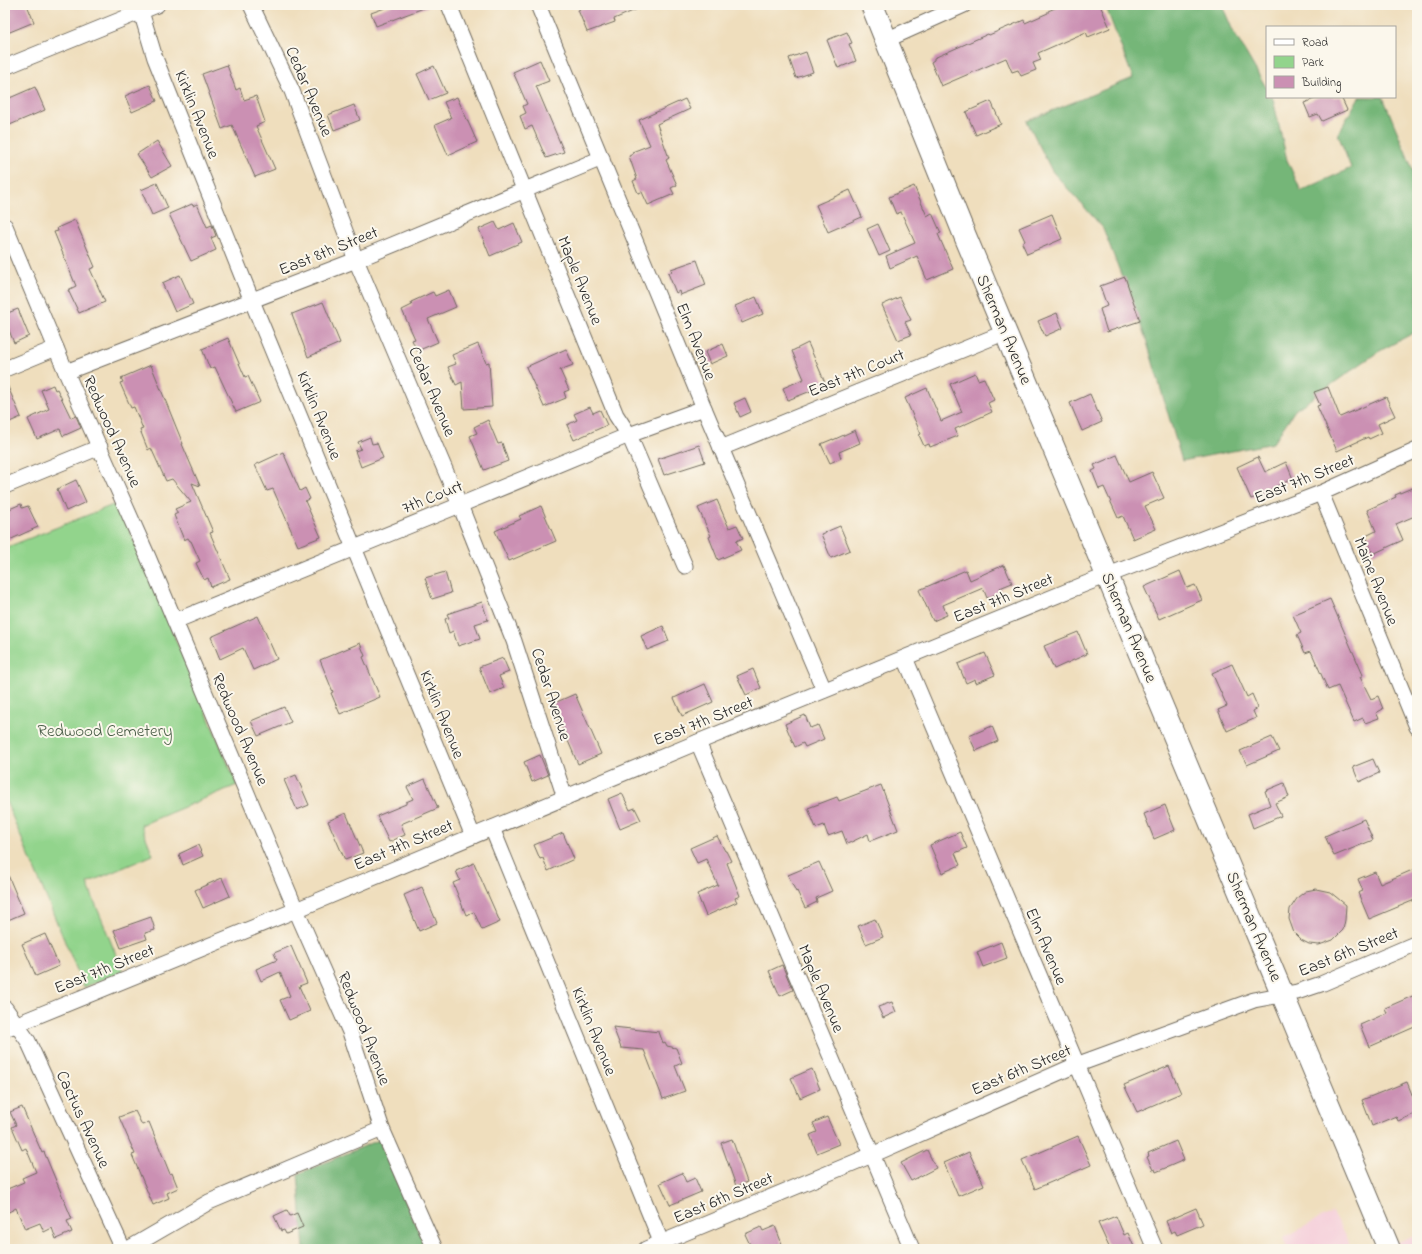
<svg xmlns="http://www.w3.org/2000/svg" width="1422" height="1254" font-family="'Indie Flower',sans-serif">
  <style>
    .built { fill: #f5cfda }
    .green { fill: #92d48c; stroke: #5e805c }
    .forest { fill: #75b678; stroke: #507052 }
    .building { fill: #cb90b3 }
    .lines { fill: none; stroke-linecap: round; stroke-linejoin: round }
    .street-casing { stroke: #706a5e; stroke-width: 17 }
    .secondary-casing { stroke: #706a5e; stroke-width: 24 }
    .street { stroke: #fff; stroke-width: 15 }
    .secondary { stroke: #fff; stroke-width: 22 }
    .labels { text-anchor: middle; stroke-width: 4; stroke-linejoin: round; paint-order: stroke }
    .street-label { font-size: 17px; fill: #2b2b2b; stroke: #fbf7ec }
    .park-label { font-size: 17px; fill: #4a5e48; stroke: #fbf7ec }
  </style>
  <rect width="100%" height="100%" fill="#fbf7ec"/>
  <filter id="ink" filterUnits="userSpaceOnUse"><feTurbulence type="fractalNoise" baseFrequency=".025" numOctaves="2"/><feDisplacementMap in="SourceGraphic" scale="8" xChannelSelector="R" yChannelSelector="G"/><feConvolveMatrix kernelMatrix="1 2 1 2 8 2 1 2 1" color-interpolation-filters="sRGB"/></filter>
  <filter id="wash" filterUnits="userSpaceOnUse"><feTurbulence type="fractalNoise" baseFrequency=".012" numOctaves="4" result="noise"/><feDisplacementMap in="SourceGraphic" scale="16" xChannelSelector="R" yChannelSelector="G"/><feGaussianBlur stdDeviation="0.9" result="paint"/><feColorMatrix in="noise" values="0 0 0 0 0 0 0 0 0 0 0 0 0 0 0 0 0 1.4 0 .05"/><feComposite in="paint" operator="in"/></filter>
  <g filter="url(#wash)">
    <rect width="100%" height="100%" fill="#efdebd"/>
    <!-- built -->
    <g class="built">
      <polygon points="1332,1212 1352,1249 1287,1249 1283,1238"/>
      <polygon points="1417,1235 1417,1249 1398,1249 1396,1244"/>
    </g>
    <!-- green -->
    <polygon class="green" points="118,503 237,785 141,825 153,855 87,883 123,972 84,987 5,799 5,548"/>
    <!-- forest -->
    <g class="forest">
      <polygon points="1105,5 1222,5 1233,31 1267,89 1267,97 1272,97 1273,99 1287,160 1301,191 1351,168 1338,134 1359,97 1383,97 1417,180 1417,331 1378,352 1295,410 1273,443 1182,461 1146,339 1103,228 1052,171 1027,121 1133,78"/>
      <polygon points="379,1140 426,1249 304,1249 298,1174"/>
    </g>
    <g id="blocks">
      <!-- building -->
      <g class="building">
        <polygon points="5,5 27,5 34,22 5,34"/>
        <polygon points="393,5 429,5 429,6 376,26 371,13"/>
        <polygon points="591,5 647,5 614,19 615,22 587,32 578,10"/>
        <polygon points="1062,5 1100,5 1110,28 1088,37 1086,32 1038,53 1041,60 1033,63 1036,70 1021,76 1018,70 1012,72 1006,58 941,86 931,62 934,60 934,58 988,34 989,35 1024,20 1025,23 1048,13 1048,11"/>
        <polygon points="847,32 852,43 849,44 856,61 838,68 827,40"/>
        <polygon points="806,52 813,72 796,78 789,58"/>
        <polygon points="540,60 549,81 536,86 564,152 546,158 532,126 525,129 520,116 526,113 523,106 527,104 513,72"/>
        <polygon points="227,65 236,90 240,88 244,100 256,96 265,122 256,126 275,169 255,177 232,125 222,129 202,74"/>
        <polygon points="434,66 446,93 429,100 417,74"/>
        <polygon points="150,85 157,101 132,112 125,96"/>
        <polygon points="35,87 45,110 5,127 5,100"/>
        <polygon points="457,97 477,142 448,155 435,125 451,118 444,102"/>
        <polygon points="1319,97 1341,97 1347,110 1322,121 1318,114 1310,117 1304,103"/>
        <polygon points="685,99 690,109 657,124 669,158 666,160 677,185 671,188 674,194 648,205 642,192 638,193 633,181 637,179 629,156 633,154 632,152 650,145 639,120"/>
        <polygon points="991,101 1001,124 976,135 966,112"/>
        <polygon points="354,105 360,120 334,130 328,115"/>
        <polygon points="157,141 172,166 152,177 137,154"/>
        <polygon points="157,183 168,208 152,215 141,190"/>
        <polygon points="914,186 927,216 932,213 941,233 938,234 953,269 927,280 917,256 890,268 886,256 915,243 901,212 896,214 889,197"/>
        <polygon points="850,190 862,217 828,232 816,205"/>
        <polygon points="192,204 193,206 197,204 207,227 212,225 216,236 211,238 216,250 191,261 169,214"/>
        <polygon points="1052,214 1062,239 1027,254 1022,243 1025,241 1019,228"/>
        <polygon points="75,220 95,267 90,269 105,302 79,313 68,290 76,286 54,232 58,231 57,228"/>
        <polygon points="495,222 499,230 514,223 522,242 490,256 479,229"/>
        <polygon points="878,224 890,251 879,256 867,229"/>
        <polygon points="697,260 706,285 680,295 679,291 676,293 668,273 672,272 671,269"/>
        <polygon points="180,275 193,304 175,312 162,283"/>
        <polygon points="1125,277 1140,321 1107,332 1100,309 1107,306 1100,286"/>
        <polygon points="449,290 456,307 428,319 438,342 417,351 412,340 415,339 402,310 412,305 411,302 433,292 435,296"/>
        <polygon points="756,297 763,314 742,323 735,306"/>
        <polygon points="900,297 911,320 905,322 911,335 898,340 882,305"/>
        <polygon points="323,302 340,343 308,357 292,314"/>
        <polygon points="18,309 29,336 14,343 5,320 5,314"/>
        <polygon points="1057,313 1063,328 1045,336 1038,321"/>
        <polygon points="228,338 245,377 248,376 260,402 236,412 215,367 210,369 202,349"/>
        <polygon points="808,343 826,385 788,400 783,388 804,379 792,351"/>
        <polygon points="478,344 486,363 489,362 492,407 464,409 462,382 456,385 448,367 456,364 452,355"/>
        <polygon points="723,344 728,356 710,364 705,352"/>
        <polygon points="566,349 573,365 560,370 569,390 564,392 566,398 544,407 526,367"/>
        <polygon points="151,365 183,444 182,444 200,486 192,483 213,532 210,533 230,579 211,587 208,578 204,580 196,563 200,561 191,541 190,541 188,538 184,540 174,515 178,513 175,509 191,502 172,479 166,481 151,448 148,450 140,430 143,429 134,407 131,408 120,383 123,382 121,378"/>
        <polygon points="975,373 978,380 984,378 994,400 988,403 992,412 955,429 958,436 930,447 929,444 924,446 919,435 921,434 905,398 927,388 941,421 962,412 950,384"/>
        <polygon points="5,380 21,417 5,424"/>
        <polygon points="53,385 55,390 57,389 71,418 76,416 81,428 63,436 60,429 37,439 28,419 49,409 41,390"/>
        <polygon points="1328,387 1340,417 1386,397 1395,416 1378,424 1382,433 1369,439 1368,437 1337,451 1317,406 1320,405 1314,392"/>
        <polygon points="1090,394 1102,422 1082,431 1070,403"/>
        <polygon points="745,398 751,412 740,417 734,403"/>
        <polygon points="590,407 593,413 600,410 607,425 574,440 567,425 577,420 574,414"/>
        <polygon points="488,420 498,444 502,443 508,461 484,470 470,436 477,433 474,427"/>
        <polygon points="855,430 860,443 839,452 841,458 830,463 821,444 833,439 833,440"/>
        <polygon points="370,437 372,444 377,443 383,458 361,467 355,451 361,449 358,442"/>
        <polygon points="699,445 705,462 664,475 658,459"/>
        <polygon points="283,452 300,491 305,488 310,499 305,501 321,537 298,546 273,489 267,491 255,465"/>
        <polygon points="1117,455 1129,482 1152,472 1164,498 1145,506 1156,529 1133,539 1123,516 1118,518 1104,487 1099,489 1092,471 1096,469 1094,465"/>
        <polygon points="1258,457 1265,472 1286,462 1293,479 1272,488 1272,490 1251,499 1237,467"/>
        <polygon points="76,480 86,502 66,511 57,489"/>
        <polygon points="1412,488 1417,498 1417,515 1396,524 1403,540 1373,554 1366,536 1376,531 1367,510 1396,497 1395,495"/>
        <polygon points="717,500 729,528 737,525 743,538 736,541 741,550 718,560 709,537 711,536 698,508"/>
        <polygon points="21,504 22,508 28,506 38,527 5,542 5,511"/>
        <polygon points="541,506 556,541 509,561 495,531 521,519 519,516"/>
        <polygon points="840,526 850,550 831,558 821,534"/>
        <polygon points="1004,565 1012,583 1000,588 1001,592 987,598 983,588 943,605 947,615 933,621 919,590 966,570 970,580"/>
        <polygon points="1180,571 1187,588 1195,585 1202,600 1159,619 1144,587"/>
        <polygon points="445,572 451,593 432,599 425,578"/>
        <polygon points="1330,599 1363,675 1360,677 1371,699 1378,696 1383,709 1376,713 1379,718 1365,723 1363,718 1354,722 1338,686 1328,690 1311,651 1305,653 1297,635 1301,633 1293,615"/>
        <polygon points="482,602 488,620 475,624 480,639 458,646 453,631 449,633 445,619 449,618 447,614"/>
        <polygon points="258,616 277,659 253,670 243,648 220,659 211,637"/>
        <polygon points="663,626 669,641 647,650 641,636"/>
        <polygon points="1078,632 1087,654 1054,669 1044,646"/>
        <polygon points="360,643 365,656 363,657 380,697 340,714 331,693 333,692 320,660"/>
        <polygon points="985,653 995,675 976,683 975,679 966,683 958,664"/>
        <polygon points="503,658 509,672 499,676 504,688 490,694 479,667"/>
        <polygon points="1232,664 1247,697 1252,694 1258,708 1253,711 1256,718 1227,731 1218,710 1227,706 1212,673"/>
        <polygon points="753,669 761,688 746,695 737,676"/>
        <polygon points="705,684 713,702 682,716 674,698"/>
        <polygon points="575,694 601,754 578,764 552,704"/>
        <polygon points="284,707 291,722 258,736 251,721"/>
        <polygon points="805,715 810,728 818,725 824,739 805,747 803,743 795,747 785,724"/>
        <polygon points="992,726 998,741 976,751 969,736"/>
        <polygon points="1272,737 1279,751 1247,765 1240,751"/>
        <polygon points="540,755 548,775 532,782 524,762"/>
        <polygon points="1373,759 1379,773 1359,782 1353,767"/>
        <polygon points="296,775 309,805 297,810 284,780"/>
        <polygon points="425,779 438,808 401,824 405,835 389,842 377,816 406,804 406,802 413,799 407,787"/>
        <polygon points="1284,783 1289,797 1275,803 1281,816 1253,828 1248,814 1270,805 1265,791"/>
        <polygon points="881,785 898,830 870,841 868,834 847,844 842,831 828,836 824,825 816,828 808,808 837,797 839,801"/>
        <polygon points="622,793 630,810 635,808 641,820 620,829 608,799"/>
        <polygon points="1165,805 1175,830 1154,839 1144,814"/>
        <polygon points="346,813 363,853 345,860 328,821"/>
        <polygon points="1364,819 1373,840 1334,856 1325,836"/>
        <polygon points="960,832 967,848 955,853 960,865 942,873 930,845"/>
        <polygon points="563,833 574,859 548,871 543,858 540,859 534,845"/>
        <polygon points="717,836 725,851 726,851 731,861 727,863 740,896 735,898 737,902 706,916 697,894 718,885 706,859 697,863 690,848"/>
        <polygon points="198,845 203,856 183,865 179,854"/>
        <polygon points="819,862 832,891 816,898 817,902 805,908 797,891 796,892 788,875"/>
        <polygon points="474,863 500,922 482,930 474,912 466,915 453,883 460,880 456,871"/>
        <polygon points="5,868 24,913 8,920 5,913"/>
        <polygon points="1417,868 1417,899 1369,919 1358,893 1363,891 1358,879 1375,872 1380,884"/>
        <polygon points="222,878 230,896 203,908 195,890"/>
        <polygon points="422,887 437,923 419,931 404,895"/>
        <polygon points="1316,889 1330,892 1346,905 1345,920 1343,930 1333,940 1319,945 1309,944 1301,940 1294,933 1289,919 1290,909 1298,897 1306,891"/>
        <polygon points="151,917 155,930 145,933 147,939 121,948 114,930"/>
        <polygon points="875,919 883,937 866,944 858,926"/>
        <polygon points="45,934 59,966 36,976 22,944"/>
        <polygon points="1001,942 1007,958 983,967 977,952"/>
        <polygon points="291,946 307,983 299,986 310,1011 289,1020 280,1000 290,996 280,972 261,981 256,969 277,960 274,953"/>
        <polygon points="782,965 793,990 780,996 769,971"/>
        <polygon points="1417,994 1417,1026 1369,1047 1360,1025 1387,1013 1385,1008"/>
        <polygon points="892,1002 896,1012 883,1018 878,1007"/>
        <polygon points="613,1027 659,1032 663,1043 665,1042 667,1046 676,1048 682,1063 675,1066 685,1091 663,1099 644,1050 621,1048"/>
        <polygon points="1169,1066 1181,1093 1137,1112 1124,1085"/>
        <polygon points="812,1069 820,1089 800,1098 791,1078"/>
        <polygon points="1407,1082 1417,1107 1417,1113 1398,1121 1396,1116 1372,1126 1362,1100"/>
        <polygon points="22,1107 42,1153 44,1152 72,1219 67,1221 72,1232 56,1239 52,1228 44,1232 40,1223 25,1229 16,1208 5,1214 5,1190 24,1182 22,1178 36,1172 26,1148 22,1150 12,1127 16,1125 10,1112"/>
        <polygon points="135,1111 142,1125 149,1122 170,1174 172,1173 178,1188 167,1193 169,1198 153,1205 132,1155 135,1154 119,1117"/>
        <polygon points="827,1117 839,1144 817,1153 810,1135 817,1132 813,1123"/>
        <polygon points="1078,1136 1091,1165 1035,1189 1022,1160"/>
        <polygon points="732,1139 747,1182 736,1186 721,1143"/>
        <polygon points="1176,1141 1184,1160 1156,1172 1155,1169 1153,1170 1147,1157 1149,1156 1148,1153"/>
        <polygon points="927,1150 936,1168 911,1181 901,1163"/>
        <polygon points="969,1152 984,1185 958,1196 944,1163"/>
        <polygon points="682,1173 686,1182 695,1178 701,1192 670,1205 660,1183"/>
        <polygon points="1196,1208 1203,1224 1177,1235 1175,1231 1171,1233 1166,1221"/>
        <polygon points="287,1210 290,1216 297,1213 303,1227 286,1234 284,1230 281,1231 274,1216"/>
        <polygon points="1116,1216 1124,1235 1128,1233 1135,1249 1110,1249 1098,1223"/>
        <polygon points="775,1226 784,1249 752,1249 745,1234 761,1227 763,1231"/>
      </g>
    </g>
  </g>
  <g filter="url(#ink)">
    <use href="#blocks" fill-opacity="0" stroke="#706a5e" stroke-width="1"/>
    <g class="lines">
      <defs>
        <g id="street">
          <polyline points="139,5 155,58 252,301 473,836"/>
          <polyline points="251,5 292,91 356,260 460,505 514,641 565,798"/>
          <polyline points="449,5 616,415 629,435 685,566"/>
          <polyline points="538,5 704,408 824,690"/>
          <polyline points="886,40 964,5"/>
          <polyline points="5,67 157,5"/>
          <polyline points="5,226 66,372 148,557 296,910 350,1032 382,1129 435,1249"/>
          <polyline points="5,369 56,348"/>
          <polyline points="66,372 356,260 602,158"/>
          <polyline points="721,448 1006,332"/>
          <polyline points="5,486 100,447"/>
          <polyline points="1321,493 1417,727"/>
          <polyline points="175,621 460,505 629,435 704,408"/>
          <polyline points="905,658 1155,1249"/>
          <polyline points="698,742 912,1249"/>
          <polyline points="492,828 664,1249"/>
          <polyline points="5,1008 28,1041 123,1249"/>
          <polyline points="5,1029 296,910 698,742 1085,584 1321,493 1417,450"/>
          <polyline points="128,1249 209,1202 382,1129"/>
          <polyline points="646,1249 872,1155 1076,1065 1254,1000 1297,992 1321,984 1417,943"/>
        </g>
        <polyline id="secondary" points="872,5 963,231 1389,1249"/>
      </defs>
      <!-- street casing -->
      <use href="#street" class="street-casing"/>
      <!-- secondary casing -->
      <use href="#secondary" class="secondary-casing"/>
      <!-- street -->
      <use href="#street" class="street"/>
      <!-- secondary -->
      <use href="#secondary" class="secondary"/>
    </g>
  </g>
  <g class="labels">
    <!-- street labels -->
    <g class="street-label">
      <text transform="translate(310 91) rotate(67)" y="6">Cedar Avenue</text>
      <text transform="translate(198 114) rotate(68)" y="6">Kirklin Avenue</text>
      <text transform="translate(328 250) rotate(-22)" y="6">East 8th Street</text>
      <text transform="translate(581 280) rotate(68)" y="6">Maple Avenue</text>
      <text transform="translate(1005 329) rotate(67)" y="6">Sherman Avenue</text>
      <text transform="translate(697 341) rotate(68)" y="6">Elm Avenue</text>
      <text transform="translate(856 372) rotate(-22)" y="6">East 7th Court</text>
      <text transform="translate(433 391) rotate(67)" y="6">Cedar Avenue</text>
      <text transform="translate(320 415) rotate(68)" y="6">Kirklin Avenue</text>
      <text transform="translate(113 431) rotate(66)" y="6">Redwood Avenue</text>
      <text transform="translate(1304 478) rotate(-22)" y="6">East 7th Street</text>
      <text transform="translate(432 496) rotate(-22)" y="6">7th Court</text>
      <text transform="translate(1377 581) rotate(68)" y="6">Maine Avenue</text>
      <text transform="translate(1003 597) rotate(-22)" y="6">East 7th Street</text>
      <text transform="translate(1130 627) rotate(67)" y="6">Sherman Avenue</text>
      <text transform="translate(552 694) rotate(72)" y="6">Cedar Avenue</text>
      <text transform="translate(443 714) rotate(68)" y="6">Kirklin Avenue</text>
      <text transform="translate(703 720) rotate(-22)" y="6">East 7th Street</text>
      <text transform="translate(241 729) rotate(67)" y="6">Redwood Avenue</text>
      <text transform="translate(403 844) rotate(-23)" y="6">East 7th Street</text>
      <text transform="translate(1255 926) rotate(67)" y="6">Sherman Avenue</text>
      <text transform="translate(1047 946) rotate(67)" y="6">Elm Avenue</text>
      <text transform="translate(1348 951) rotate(-22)" y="6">East 6th Street</text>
      <text transform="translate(104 968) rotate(-22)" y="6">East 7th Street</text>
      <text transform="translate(822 988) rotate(67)" y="6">Maple Avenue</text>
      <text transform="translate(365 1028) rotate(69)" y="6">Redwood Avenue</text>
      <text transform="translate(595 1031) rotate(68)" y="6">Kirklin Avenue</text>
      <text transform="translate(1021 1069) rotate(-23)" y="6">East 6th Street</text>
      <text transform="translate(84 1119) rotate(65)" y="6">Cactus Avenue</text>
      <text transform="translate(723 1197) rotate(-23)" y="6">East 6th Street</text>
    </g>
    <!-- park labels -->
    <g class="park-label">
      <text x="105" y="736">Redwood Cemetery</text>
    </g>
  </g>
  <!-- margin -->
  <rect width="1422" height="1254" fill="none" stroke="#fbf7ec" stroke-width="20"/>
  <!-- legend -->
  <rect x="1266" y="26" width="130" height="72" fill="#fbf7ec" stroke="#a8a59f"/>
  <rect x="1274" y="39" width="20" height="6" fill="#ffffff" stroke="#a8a59f"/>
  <text x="1302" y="46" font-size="12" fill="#2b2b2b">Road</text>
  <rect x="1274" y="56" width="20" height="12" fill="#92d48c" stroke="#a8a59f"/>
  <text x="1302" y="66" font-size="12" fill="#2b2b2b">Park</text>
  <rect x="1274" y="76" width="20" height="12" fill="#cb90b3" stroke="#a8a59f"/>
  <text x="1302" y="86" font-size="12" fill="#2b2b2b">Building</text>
</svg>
